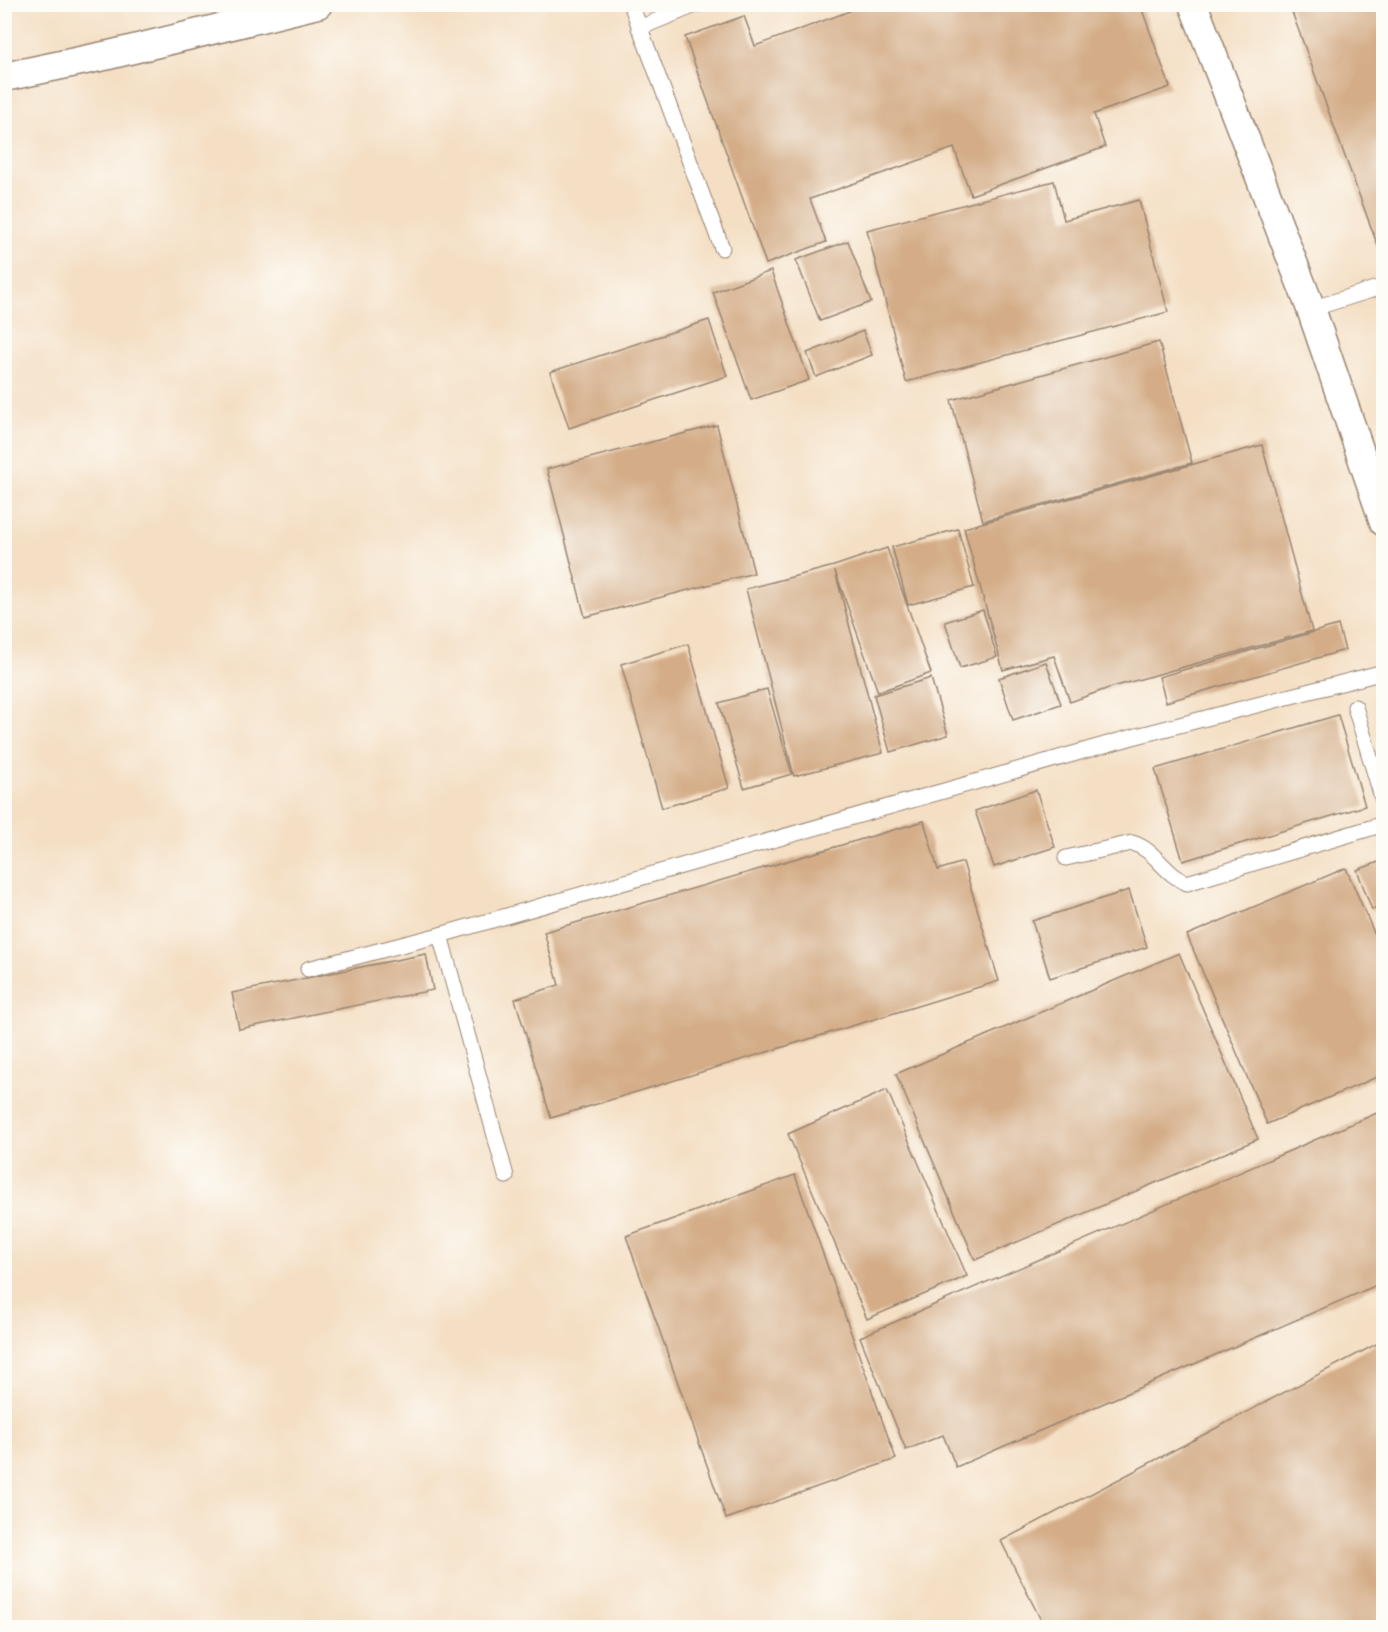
<svg xmlns="http://www.w3.org/2000/svg" width="1388" height="1632" font-family="'EB Garamond',serif">
  <style>
    .building { fill: #d4ad88 }
    .lines { fill: none; stroke-linecap: round; stroke-linejoin: round }
    .service-casing { stroke: #988471; stroke-width: 17 }
    .minor-casing { stroke: #988471; stroke-width: 31 }
    .service { stroke: #fff; stroke-width: 15 }
    .minor { stroke: #fff; stroke-width: 28 }
  </style>
  <rect width="100%" height="100%" fill="#fdfcf7"/>
  <filter id="ink" filterUnits="userSpaceOnUse"><feTurbulence type="fractalNoise" baseFrequency=".0167" numOctaves="2"/><feDisplacementMap in="SourceGraphic" scale="12" xChannelSelector="R" yChannelSelector="G"/><feConvolveMatrix kernelMatrix="1 2 1 2 8 2 1 2 1" color-interpolation-filters="sRGB"/></filter>
  <filter id="wash" filterUnits="userSpaceOnUse"><feTurbulence type="fractalNoise" baseFrequency=".008" numOctaves="4" result="noise"/><feDisplacementMap in="SourceGraphic" scale="24" xChannelSelector="R" yChannelSelector="G"/><feGaussianBlur stdDeviation="1.35" result="paint"/><feColorMatrix in="noise" values="0 0 0 0 0 0 0 0 0 0 0 0 0 0 0 0 0 1.4 0 .05"/><feComposite in="paint" operator="in"/></filter>
  <g filter="url(#wash)">
    <rect width="100%" height="100%" fill="#f4dfc4"/>
    <g id="blocks">
      <!-- building -->
      <g class="building">
        <polygon points="848,4 1140,4 1170,87 1094,114 1105,147 971,195 954,148 810,199 826,242 766,264 685,37 744,16 755,46 850,11"/>
        <polygon points="1289,4 1384,4 1384,260 1383,260"/>
        <polygon points="1054,181 1064,220 1139,200 1168,312 906,382 867,230"/>
        <polygon points="848,241 871,302 820,321 796,260"/>
        <polygon points="771,271 809,380 751,400 713,292"/>
        <polygon points="709,320 727,376 569,428 550,372"/>
        <polygon points="863,331 872,355 816,377 807,353"/>
        <polygon points="1159,342 1192,463 983,521 951,400"/>
        <polygon points="717,425 754,573 585,617 547,469"/>
        <polygon points="1262,445 1312,631 1109,688 1070,702 1054,656 1003,670 964,528"/>
        <polygon points="958,529 974,587 908,605 892,547"/>
        <polygon points="887,548 931,673 878,692 835,571 883,753 794,776 746,589 834,566"/>
        <polygon points="983,610 997,657 960,668 945,622"/>
        <polygon points="1338,625 1345,650 1166,702 1159,677"/>
        <polygon points="688,644 729,788 662,808 621,664"/>
        <polygon points="1046,662 1061,704 1013,720 999,678"/>
        <polygon points="931,678 948,735 890,752 874,695"/>
        <polygon points="767,689 792,774 744,788 719,703"/>
        <polygon points="1338,715 1365,806 1183,861 1155,769"/>
        <polygon points="1036,790 1055,847 994,867 975,811"/>
        <polygon points="924,821 938,870 963,862 999,981 551,1118 515,999 559,985 544,932"/>
        <polygon points="1384,860 1384,905 1372,910 1357,870"/>
        <polygon points="1346,868 1384,956 1384,1074 1267,1124 1187,935"/>
        <polygon points="1129,890 1147,947 1050,978 1032,921"/>
        <polygon points="1179,953 1258,1139 975,1260 896,1074"/>
        <polygon points="426,954 433,990 239,1029 232,993"/>
        <polygon points="887,1090 967,1276 867,1319 788,1134"/>
        <polygon points="1384,1110 1384,1282 956,1467 943,1435 906,1450 860,1337"/>
        <polygon points="795,1175 896,1459 726,1519 626,1236"/>
        <polygon points="1384,1340 1384,1628 1045,1628 1001,1541"/>
      </g>
    </g>
  </g>
  <g filter="url(#ink)">
    <use href="#blocks" fill-opacity="0" stroke="#988471" stroke-width="1.5"/>
    <g class="lines">
      <defs>
        <g id="service">
          <polyline points="631,4 722,248"/>
          <polyline points="639,28 698,4"/>
          <polyline points="1311,309 1384,286"/>
          <polyline points="1355,707 1384,804"/>
          <path d="M1066 858 1132 843C1155 849 1165 875 1187 883L1384 824"/>
          <polyline points="440,935 506,1176"/>
          <polyline points="308,969 440,935 1129,738 1384,672"/>
        </g>
        <g id="minor">
          <polyline points="1193,4 1311,309 1384,522"/>
          <polyline points="4,77 109,55 318,4"/>
        </g>
      </defs>
      <!-- service casing -->
      <use href="#service" class="service-casing"/>
      <!-- minor casing -->
      <use href="#minor" class="minor-casing"/>
      <!-- service -->
      <use href="#service" class="service"/>
      <!-- minor -->
      <use href="#minor" class="minor"/>
    </g>
  </g>
  <!-- margin -->
  <rect width="1388" height="1632" fill="none" stroke="#fdfcf7" stroke-width="24"/>
</svg>
